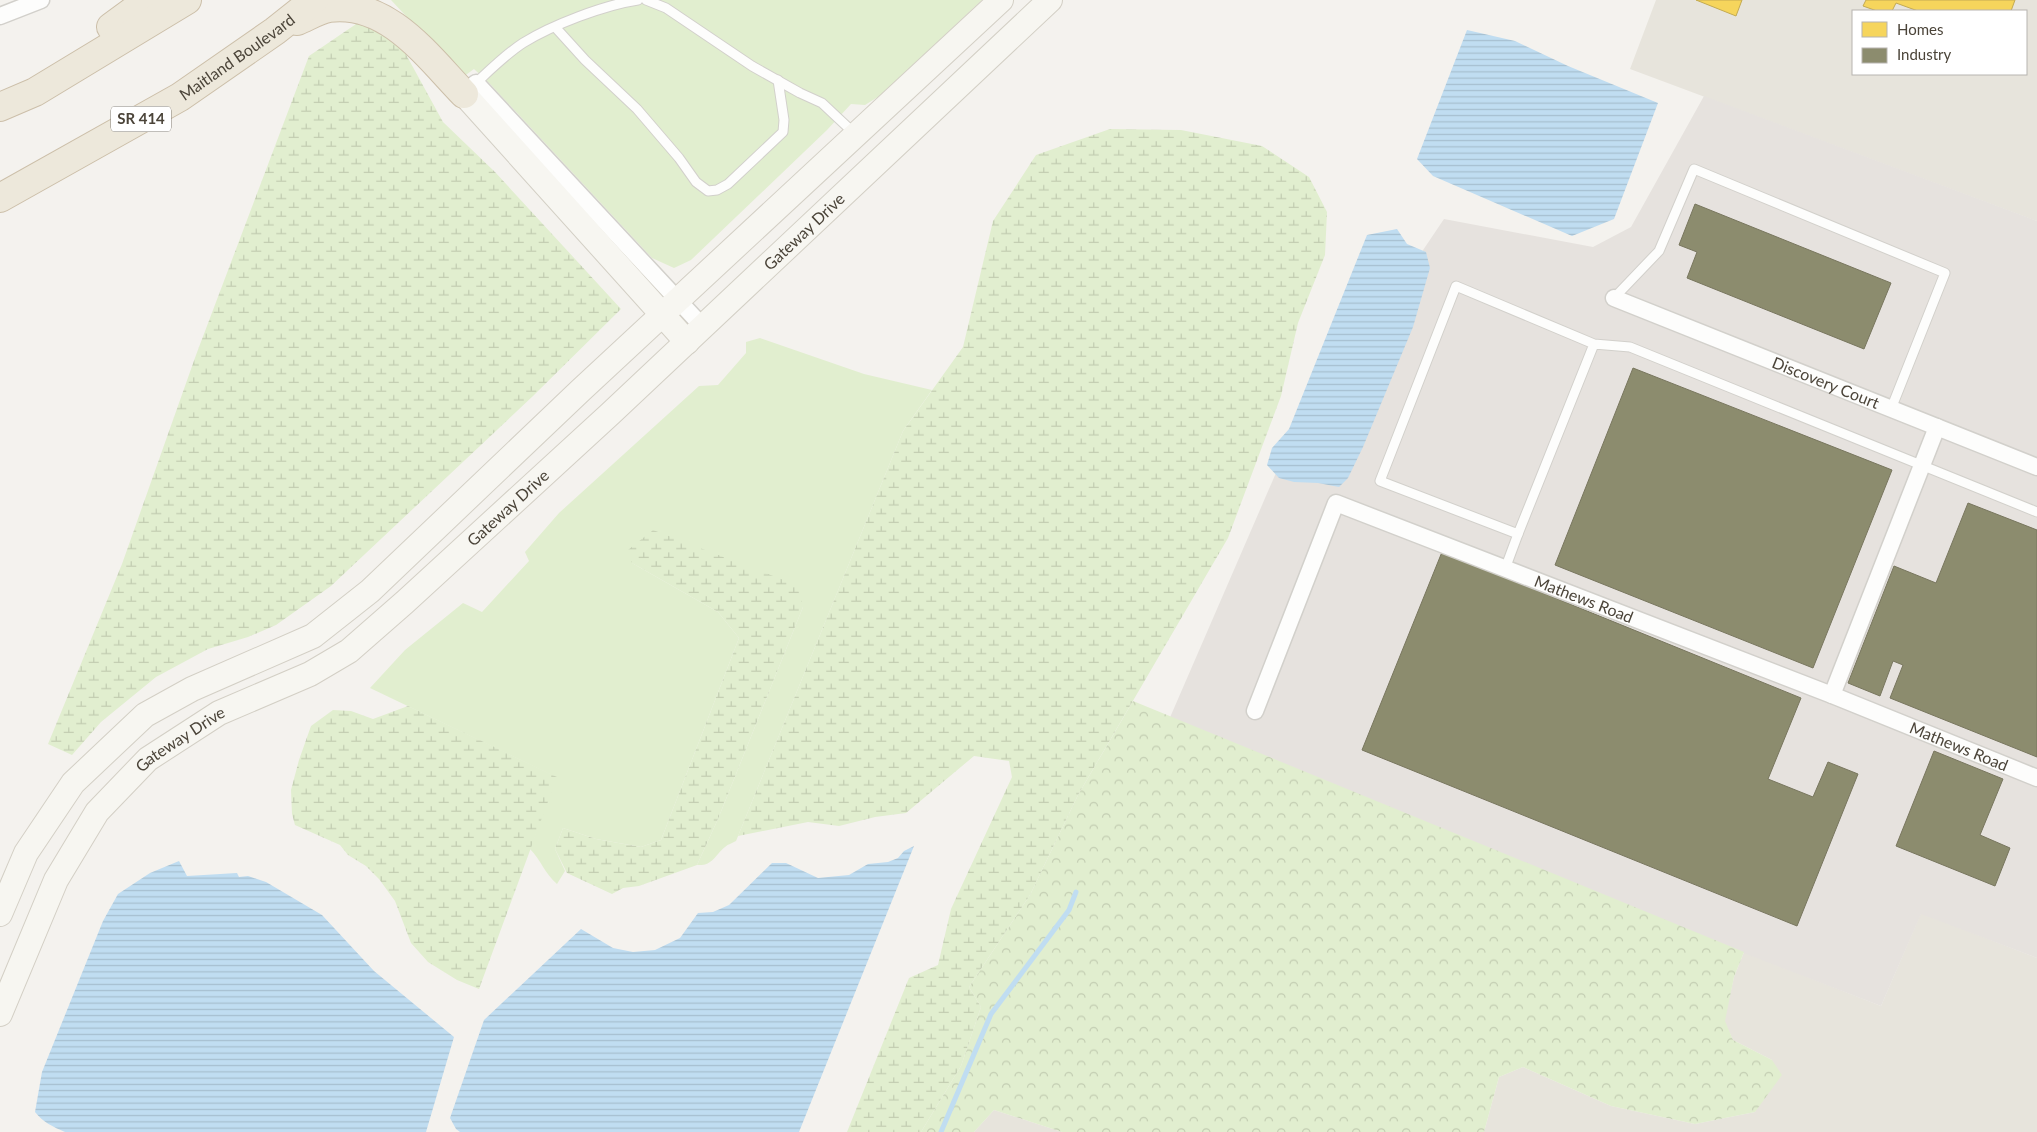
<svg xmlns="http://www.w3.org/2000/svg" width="2037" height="1132" font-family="Lato,sans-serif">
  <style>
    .residential { fill: #e7e4dc; fill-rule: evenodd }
    .industrial { fill: #e6e2de }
    .grass { fill: #e1eecf }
    .forest { fill: url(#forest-crowns) }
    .wetland { fill: url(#wetland-marsh) }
    .water { fill: url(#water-rules) }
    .homes { fill: #f6d55c; stroke: #c3aa52 }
    .industry { fill: #8c8c6e; stroke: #78765e }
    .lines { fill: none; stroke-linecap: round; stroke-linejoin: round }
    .stream { stroke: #c0ddf1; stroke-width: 5 }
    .lane-casing { stroke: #d2d0cb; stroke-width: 11 }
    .street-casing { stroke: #d2d0cb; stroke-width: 19 }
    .secondary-casing { stroke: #d3cfc5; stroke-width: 26 }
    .highway-casing { stroke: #ccbfa9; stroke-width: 30 }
    .lane { stroke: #fdfdfc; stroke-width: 9 }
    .street { stroke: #fdfdfc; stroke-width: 16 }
    .secondary { stroke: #f7f6f1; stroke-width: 24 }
    .highway { stroke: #ede8db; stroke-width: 28 }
    .labels { text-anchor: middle; stroke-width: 5; stroke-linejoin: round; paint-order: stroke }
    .shield { fill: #fff; stroke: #817c74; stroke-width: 1 }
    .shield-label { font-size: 15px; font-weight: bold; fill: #4b4439 }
    .street-label { font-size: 16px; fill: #4b4439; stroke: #fff }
  </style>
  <defs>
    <pattern id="forest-crowns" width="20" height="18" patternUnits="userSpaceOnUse" patternTransform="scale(1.25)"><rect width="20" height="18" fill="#e1eecf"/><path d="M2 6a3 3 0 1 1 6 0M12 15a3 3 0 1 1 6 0" fill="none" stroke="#c3cdb2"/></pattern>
    <pattern id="wetland-marsh" width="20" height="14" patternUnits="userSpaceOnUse" patternTransform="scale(1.25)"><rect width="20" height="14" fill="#e1eecf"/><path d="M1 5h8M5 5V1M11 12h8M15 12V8" fill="none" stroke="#c3cdb2"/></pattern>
    <pattern id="water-rules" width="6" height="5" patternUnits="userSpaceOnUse" patternTransform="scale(1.25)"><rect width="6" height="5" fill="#c0ddf1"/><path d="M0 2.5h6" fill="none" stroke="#a6bfcf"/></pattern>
  </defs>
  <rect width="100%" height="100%" fill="#f4f2ee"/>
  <!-- residential -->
  <g class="residential">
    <path d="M1656 0H2037V221L1630 69ZM1853 11H2026V74H1853Z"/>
    <polygon points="1921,913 2037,958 2037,1132 1484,1132 1499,1077 1523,1067 1611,1106 1695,1124 1755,1112 1772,1060 1733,1040 1724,1021 1734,977 1744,952 1881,1006"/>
    <polygon points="994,1110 1062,1132 974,1132"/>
  </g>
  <!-- industrial -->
  <polygon class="industrial" points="1704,96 2037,221 2037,958 1921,914 1881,1006 1165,729 1282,459 1444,219 1593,247 1631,227"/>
  <!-- grass -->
  <g class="grass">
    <polygon points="391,0 982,0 881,95 865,105 851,104 827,130 691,260 674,268 652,258 491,85 474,69 463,77"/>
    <path d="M760 338 864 374 932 390 903 431 736 841C733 843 728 844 725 847 714 856 713 866 697 865L718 819 803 607 632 563 718 612 739 638 661 840 641 847 596 839 563 828 555 849 565 871 557 884C545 874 541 860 530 849L556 777 370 688 405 650 463 603 482 612 529 561 525 552 559 513 699 386 718 385 746 353V342Z"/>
  </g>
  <!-- forest -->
  <polygon class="forest" points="1133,701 1744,952 1734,977 1725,1021 1733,1040 1772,1060 1782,1075 1755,1112 1695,1124 1611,1106 1523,1067 1499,1077 1484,1132 1062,1132 994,1110 974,1132 921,1132 961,1066 981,1007 969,987 1030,895 1078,795"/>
  <!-- wetland -->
  <g class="wetland">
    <polygon points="362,20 397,38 443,122 495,172 621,309 533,396 331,586 276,625 248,637 208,649 156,677 101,722 72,755 48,744 122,564 196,355 309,56"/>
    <polygon points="1110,129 1181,130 1262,146 1309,177 1327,212 1325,255 1298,323 1281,396 1228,538 1078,795 1030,895 969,987 981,1007 961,1066 921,1132 847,1132 909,978 938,965 951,909 1012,777 1009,761 974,756 906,813 875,817 839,826 808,822 738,836 903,431 963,347 993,221 1036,155"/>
    <polygon points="653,530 797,585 803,607 718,819 697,865 639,886 623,888 612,894 567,873 555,849 563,828 596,839 641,847 661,840 739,638 718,612 632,563 628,550"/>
    <polygon points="408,706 557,777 479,989 457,980 428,962 411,943 395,901 379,879 366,866 348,855 340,845 295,825 292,814 291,790 299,760 311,726 333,710 351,711 373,719"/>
  </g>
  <!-- water -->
  <g class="water">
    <polygon points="1467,30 1515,41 1568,66 1658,103 1614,219 1572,236 1433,176 1417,159"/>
    <polygon points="1397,229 1407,244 1426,252 1430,268 1413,327 1363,447 1348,478 1339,487 1318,483 1294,482 1279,478 1267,465 1272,448 1289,429 1367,235"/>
    <polygon points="914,846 799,1132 460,1132 456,1129 450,1118 484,1020 581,929 613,948 633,952 655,950 680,938 698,913 713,912 729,905 772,863 786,863 818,878 849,875 868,864 888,862 898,858 904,851"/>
    <path d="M179 861 187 876 237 873 239 877 248 876 266 882 322 915 374 971 454 1037 426 1132H65C53 1127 43 1122 35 1112L42 1072 103 921 118 894 150 873Z"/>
  </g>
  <!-- homes -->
  <g class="homes">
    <polygon points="1696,0 1742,0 1736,16"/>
    <polygon points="1866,0 2015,0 2011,11 1918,11 1896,3 1892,11 1877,11 1863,6"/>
  </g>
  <!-- industry -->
  <g class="industry">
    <polygon points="1695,204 1891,283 1864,349 1687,278 1697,252 1679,245"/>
    <polygon points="1633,368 1892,470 1813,668 1555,565"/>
    <polygon points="1968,503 2037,530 2037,757 1890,698 1903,665 1893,661 1880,696 1848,683 1894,566 1936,583"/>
    <polygon points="1442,552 1801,698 1768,779 1813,797 1828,762 1858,774 1797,926 1362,750"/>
    <polygon points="1934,751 2003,779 1980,835 2010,848 1995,886 1896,846"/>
  </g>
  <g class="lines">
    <!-- stream -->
    <polyline class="stream" points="941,1132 991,1014 1069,910 1076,892"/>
    <defs>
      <g id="lane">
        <polyline points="646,0 666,8 752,66 800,93 822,103 855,134"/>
        <polyline points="556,28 585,60 637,109 679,158 696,182 708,191 717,190 728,184 783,132 784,120 778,80"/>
        <path d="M476 83C491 69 506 54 523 43 552 25 604 5 638 0"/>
        <polyline points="1614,298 1659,251 1694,169 1945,273 1891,409"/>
        <polyline points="1594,344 1518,534 1380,481 1456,286 1594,344 1630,347 2037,512"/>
        <polyline points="1505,569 1518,534"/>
      </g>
      <g id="street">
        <polyline points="0,16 41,0"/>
        <polyline points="464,94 476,83 703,327"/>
        <path id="s1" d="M1614 298 2037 467"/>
        <polyline points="1832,695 1937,427"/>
        <path id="s2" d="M1255 711 1336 503 1832 695 2037 778"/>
      </g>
      <g id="secondary">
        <polyline points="464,94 687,342"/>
        <polyline points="0,914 26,853 73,783 145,715 192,689 313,636 370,591 581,390 1001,0"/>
        <path id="s3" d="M0 1014 56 880 97 812 148 759 219 713 310 674 349 651 405 602 610 414 1050 0"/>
      </g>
      <g id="highway">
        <path d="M297 21C307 17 318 10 329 8 388 0 428 57 464 94"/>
        <polyline points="111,27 148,0"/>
        <polyline points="0,107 35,92 187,0"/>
        <path id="s4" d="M0 198 180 97 275 31 314 0"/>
      </g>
    </defs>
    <!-- lane casing -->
    <use href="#lane" class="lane-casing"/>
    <!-- street casing -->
    <use href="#street" class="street-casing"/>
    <!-- secondary casing -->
    <use href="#secondary" class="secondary-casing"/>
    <!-- highway casing -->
    <use href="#highway" class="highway-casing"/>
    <!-- lane -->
    <use href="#lane" class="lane"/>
    <!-- street -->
    <use href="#street" class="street"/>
    <!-- secondary -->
    <use href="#secondary" class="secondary"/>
    <!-- highway -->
    <use href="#highway" class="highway"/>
  </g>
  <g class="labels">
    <!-- shield labels -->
    <rect class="shield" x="111" y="106.5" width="60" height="25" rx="4"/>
    <g class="shield-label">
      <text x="141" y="124">SR 414</text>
    </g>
    <!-- street labels -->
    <g class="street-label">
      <text dy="6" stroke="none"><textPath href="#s4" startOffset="276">Maitland Boulevard</textPath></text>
      <text dy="6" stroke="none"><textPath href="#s3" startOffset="1146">Gateway Drive</textPath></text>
      <text dy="6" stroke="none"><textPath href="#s1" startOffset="228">Discovery Court</textPath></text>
      <text dy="6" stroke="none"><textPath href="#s3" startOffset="741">Gateway Drive</textPath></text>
      <text dy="6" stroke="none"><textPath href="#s2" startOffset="489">Mathews Road</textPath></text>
      <text dy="6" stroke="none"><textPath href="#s3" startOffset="336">Gateway Drive</textPath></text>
      <text dy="6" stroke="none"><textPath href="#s2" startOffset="892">Mathews Road</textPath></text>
    </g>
  </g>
  <!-- legend -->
  <rect x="1852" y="10" width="175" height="65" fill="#ffffff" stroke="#b7b4b0"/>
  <rect x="1862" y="22" width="25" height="15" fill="#f6d55c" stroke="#b7b4b0"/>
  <text x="1897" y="35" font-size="15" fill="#4b4439">Homes</text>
  <rect x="1862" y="48" width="25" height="15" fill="#8c8c6e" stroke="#b7b4b0"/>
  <text x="1897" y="60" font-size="15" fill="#4b4439">Industry</text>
</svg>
